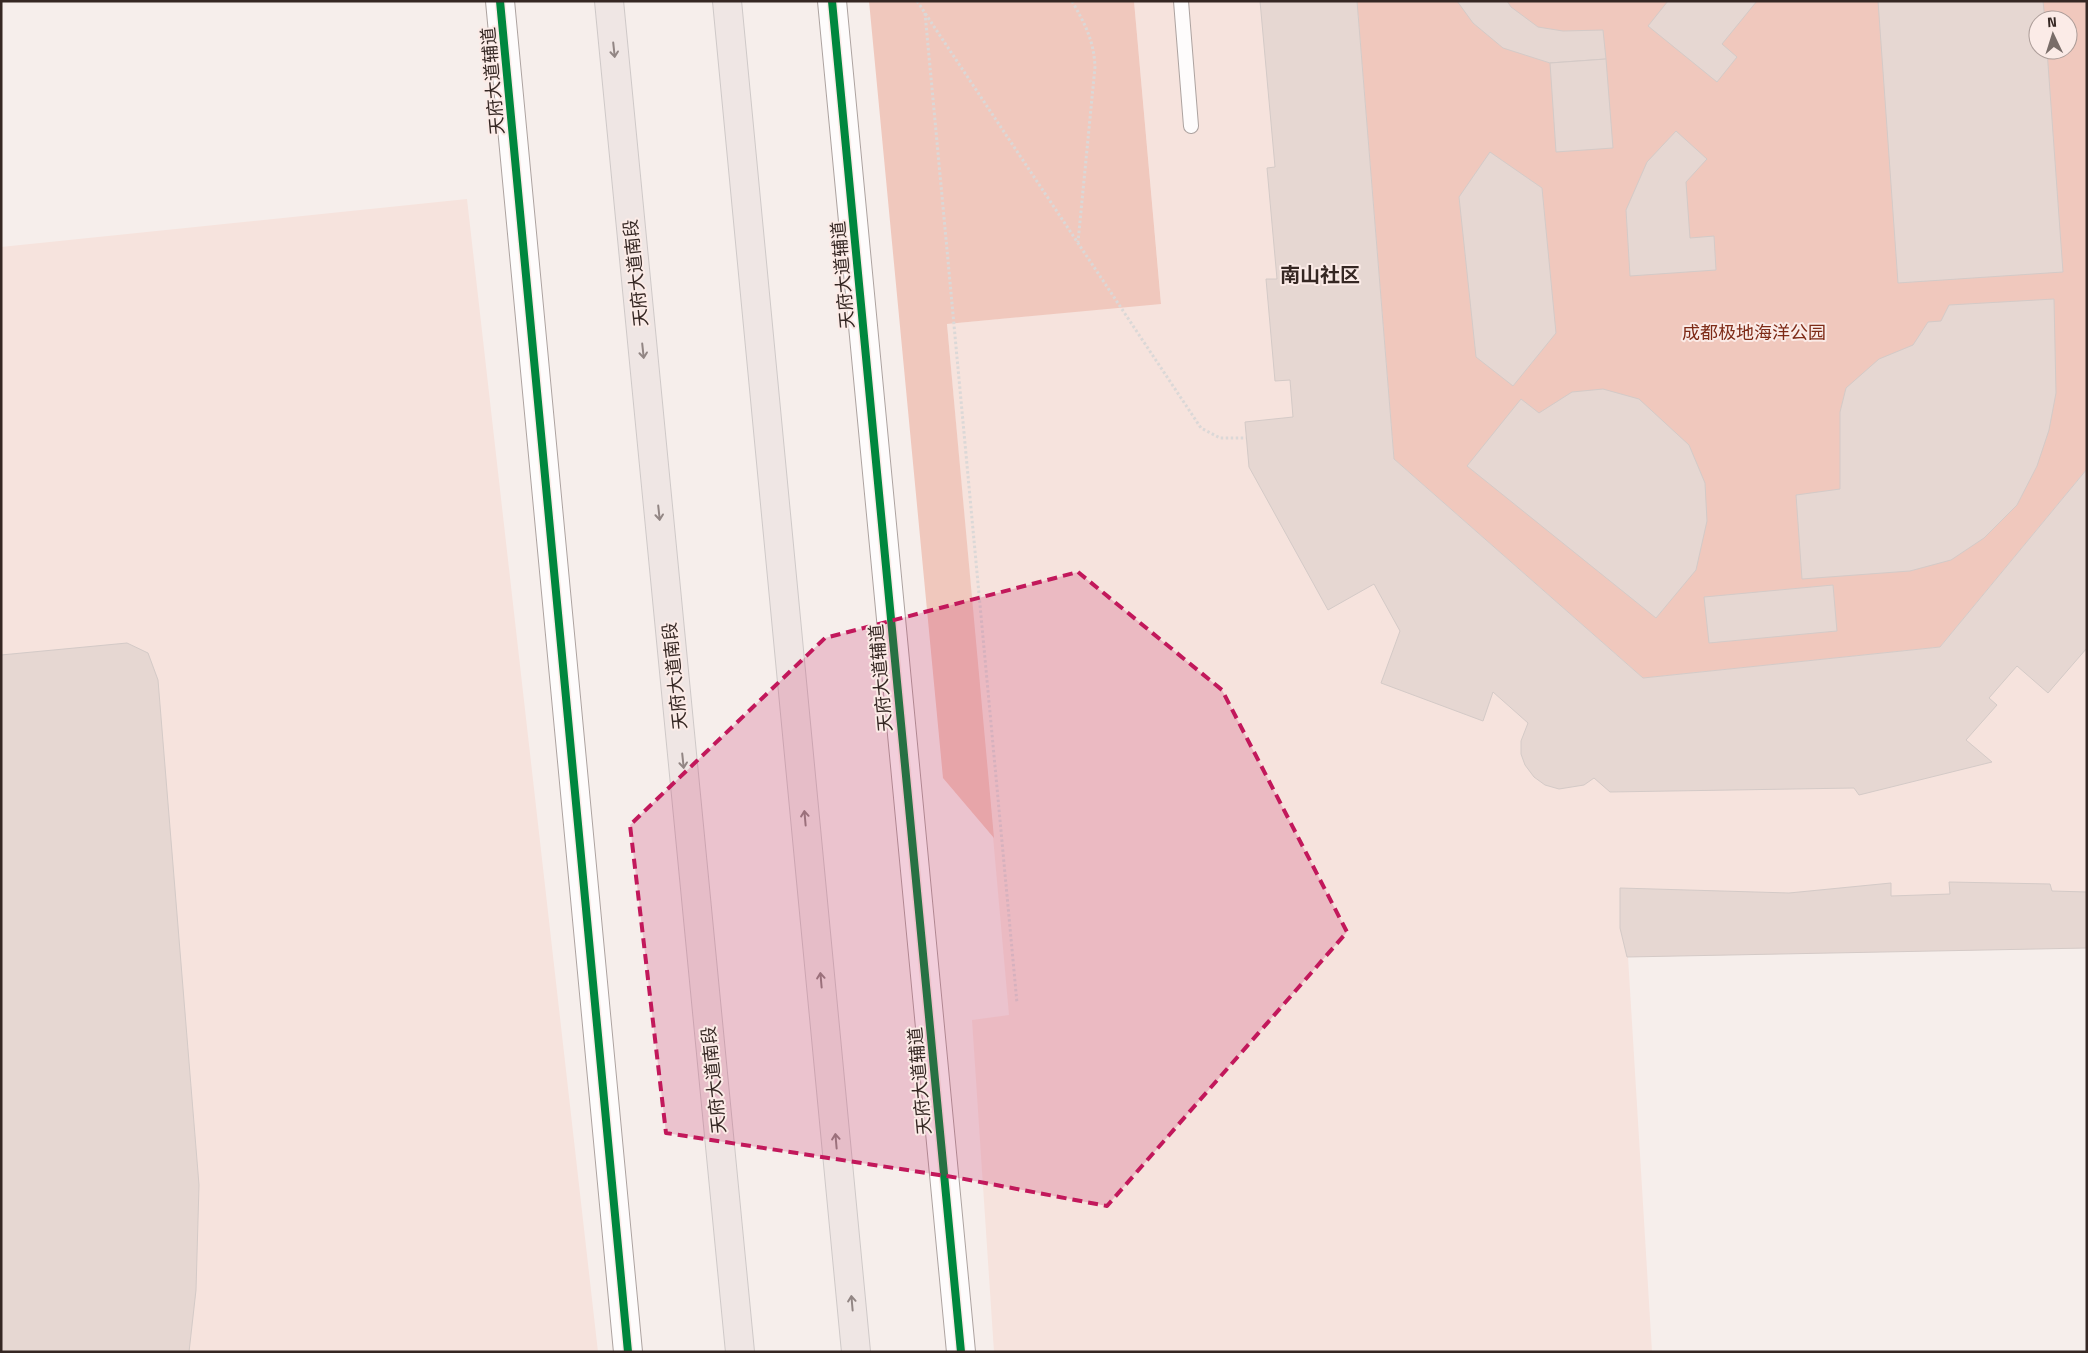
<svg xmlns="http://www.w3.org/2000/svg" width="2088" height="1353" font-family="'Titillium Web','Noto Sans SC',sans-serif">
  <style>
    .built { fill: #f6e3dd }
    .green { fill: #f0c8bd; fill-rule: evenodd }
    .building { fill: #e6d7d2; stroke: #d4cac7 }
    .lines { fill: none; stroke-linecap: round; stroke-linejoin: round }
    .service-casing { stroke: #ada3a0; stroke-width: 16 }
    .tertiary-casing { stroke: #ada3a0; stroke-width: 30 }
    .primary-casing { stroke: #cfc9c8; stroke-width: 30 }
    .path { stroke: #dbd8d7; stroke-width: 3; stroke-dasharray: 2.5 2.5; stroke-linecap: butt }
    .service { stroke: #fefcfc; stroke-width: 14 }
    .tertiary { stroke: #fefcfc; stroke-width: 28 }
    .primary { stroke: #efe6e4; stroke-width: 28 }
    .cycleway-casing { stroke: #fbebe7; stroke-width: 11 }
    .cycleway { stroke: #00873e; stroke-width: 8 }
    .oneway { stroke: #928684 }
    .marked { fill: #c2185b; fill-opacity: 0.2; stroke: #c2185b; stroke-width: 4; stroke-dasharray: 10 6; stroke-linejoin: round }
    .labels { text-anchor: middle; stroke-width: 4; stroke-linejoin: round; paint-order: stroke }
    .street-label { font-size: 18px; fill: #352723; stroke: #fbebe7 }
    .park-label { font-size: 18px; fill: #7e2b17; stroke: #fbebe7 }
    .quarter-label { font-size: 20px; font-weight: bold; fill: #352723; stroke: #fbebe7 }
  </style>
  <rect width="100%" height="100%" fill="#f6eeeb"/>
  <!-- built -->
  <g class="built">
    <polygon points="1134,1 1357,1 1939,647 2087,469 2087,948 1628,957 1652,1352 994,1352 972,1020 1009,1015 947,324 1161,303"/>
    <polygon points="467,199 598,1352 1,1352 1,247"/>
  </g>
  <!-- green -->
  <g class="green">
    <polygon points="869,1 1134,1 1161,304 947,324 994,838 943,778"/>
    <path d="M1357 1H2087V469L1940 647 1643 678 1394 459ZM2038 20H2068V50H2038Z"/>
  </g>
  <!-- building -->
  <g class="building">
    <polygon points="1260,1 1357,1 1394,459 1643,678 1940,647 2087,469 2087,648 2048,693 2017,666 1989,698 1997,705 1966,740 1992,762 1859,795 1854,788 1610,792 1594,778 1584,785 1559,789 1545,785 1534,777 1525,765 1521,754 1521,741 1528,723 1493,692 1483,721 1381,683 1400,631 1374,584 1328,610 1249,467 1245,422 1293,417 1290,380 1275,381 1266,279 1277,279 1267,168 1275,167"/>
    <polygon points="1457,1 1507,1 1511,7 1538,27 1563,31 1603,30 1606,59 1550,63 1503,48 1473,23"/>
    <polygon points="1668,1 1757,1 1722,44 1737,57 1717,82 1648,26"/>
    <polygon points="1878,1 2043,1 2045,20 2038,20 2038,50 2047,50 2063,272 1898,283"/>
    <polygon points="1606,59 1613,148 1556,152 1550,63"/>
    <polygon points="1676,131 1707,159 1686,182 1690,238 1714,236 1716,270 1630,276 1626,210 1647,162"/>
    <polygon points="1490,152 1542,188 1556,333 1513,386 1476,357 1459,197"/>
    <polygon points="2054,299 2056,393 2049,430 2037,466 2017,505 1984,538 1951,560 1910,571 1802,579 1796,495 1840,489 1840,412 1846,388 1879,359 1913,345 1928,322 1941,321 1949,305"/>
    <polygon points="1603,389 1639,399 1689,445 1705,483 1707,521 1696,570 1656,618 1467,466 1521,399 1539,413 1572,392"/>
    <polygon points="1833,585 1837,631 1709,643 1704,597"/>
    <polygon points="127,643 148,653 158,680 199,1185 196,1290 189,1352 1,1352 1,655"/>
    <polygon points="1949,882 2050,884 2052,891 2087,892 2087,948 1627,957 1620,928 1620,888 1789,893 1891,883 1891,896 1950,894"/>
  </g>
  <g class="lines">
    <defs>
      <polyline id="service" points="1181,1 1191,126"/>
      <g id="tertiary">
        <polyline points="500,1 628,1352"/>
        <polyline points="832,1 961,1352"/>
      </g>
      <g id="primary">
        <polyline points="609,1 740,1352"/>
        <polyline points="727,1 856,1352"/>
      </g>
    </defs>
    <!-- service casing -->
    <use href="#service" class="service-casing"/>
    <!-- tertiary casing -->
    <use href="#tertiary" class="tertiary-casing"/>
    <!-- primary casing -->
    <use href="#primary" class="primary-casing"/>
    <!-- path -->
    <g class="path">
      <polyline points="917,1 1201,428 1220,438 1246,438"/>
      <path d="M1072 1C1085 24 1094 41 1095 67L1078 242"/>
      <polyline points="925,13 1017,1003"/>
    </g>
    <!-- service -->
    <use href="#service" class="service"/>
    <!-- tertiary -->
    <use href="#tertiary" class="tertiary"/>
    <!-- primary -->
    <use href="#primary" class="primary"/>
    <defs>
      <g id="cycleway">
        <polyline points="500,1 628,1352"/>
        <polyline points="832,1 961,1352"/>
      </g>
    </defs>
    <!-- cycleway casing -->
    <use href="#cycleway" class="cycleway-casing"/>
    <!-- cycleway -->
    <use href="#cycleway" class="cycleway"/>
  </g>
  <!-- one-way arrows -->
  <defs><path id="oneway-shaft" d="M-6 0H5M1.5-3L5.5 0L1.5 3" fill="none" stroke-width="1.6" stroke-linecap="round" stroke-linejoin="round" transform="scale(1.25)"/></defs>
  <g class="oneway">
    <use href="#oneway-shaft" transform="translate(614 50) rotate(84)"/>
    <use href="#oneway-shaft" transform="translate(643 351) rotate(84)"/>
    <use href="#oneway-shaft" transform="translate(659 513) rotate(84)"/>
    <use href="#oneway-shaft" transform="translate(683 761) rotate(84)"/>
    <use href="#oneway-shaft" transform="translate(805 818) rotate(-95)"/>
    <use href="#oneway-shaft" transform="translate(821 980) rotate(-95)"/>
    <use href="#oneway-shaft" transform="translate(836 1141) rotate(-95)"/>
    <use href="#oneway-shaft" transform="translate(852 1303) rotate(-95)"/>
  </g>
  <!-- marked area -->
  <path class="marked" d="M1078 572 1222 690 1347 932 1107 1206 959 1178 666 1133 630 825 825 638Z"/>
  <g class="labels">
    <!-- street labels -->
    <g class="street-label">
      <text transform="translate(493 81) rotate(-95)" y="6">天府大道辅道</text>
      <text transform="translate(636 273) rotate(-96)" y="6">天府大道南段</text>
      <text transform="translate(843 275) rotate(-95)" y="6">天府大道辅道</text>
      <text transform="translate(675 676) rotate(-96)" y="6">天府大道南段</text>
      <text transform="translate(881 678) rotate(-95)" y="6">天府大道辅道</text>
      <text transform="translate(714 1080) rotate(-96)" y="6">天府大道南段</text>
      <text transform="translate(920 1081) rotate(-95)" y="6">天府大道辅道</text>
    </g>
    <!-- park labels -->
    <g class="park-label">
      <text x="1754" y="339">成都极地海洋公园</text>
    </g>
    <!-- quarter labels -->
    <g class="quarter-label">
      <text x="1320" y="282">南山社区</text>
    </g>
  </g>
  <!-- border -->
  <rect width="2088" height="1353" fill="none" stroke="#352723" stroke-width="5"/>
  <!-- north arrow -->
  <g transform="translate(2053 35) rotate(356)"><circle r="24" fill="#fbebe7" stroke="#ac9d99"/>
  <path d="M0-4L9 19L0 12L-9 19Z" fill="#796d69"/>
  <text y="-8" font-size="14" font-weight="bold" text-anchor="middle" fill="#352723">N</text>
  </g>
</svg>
